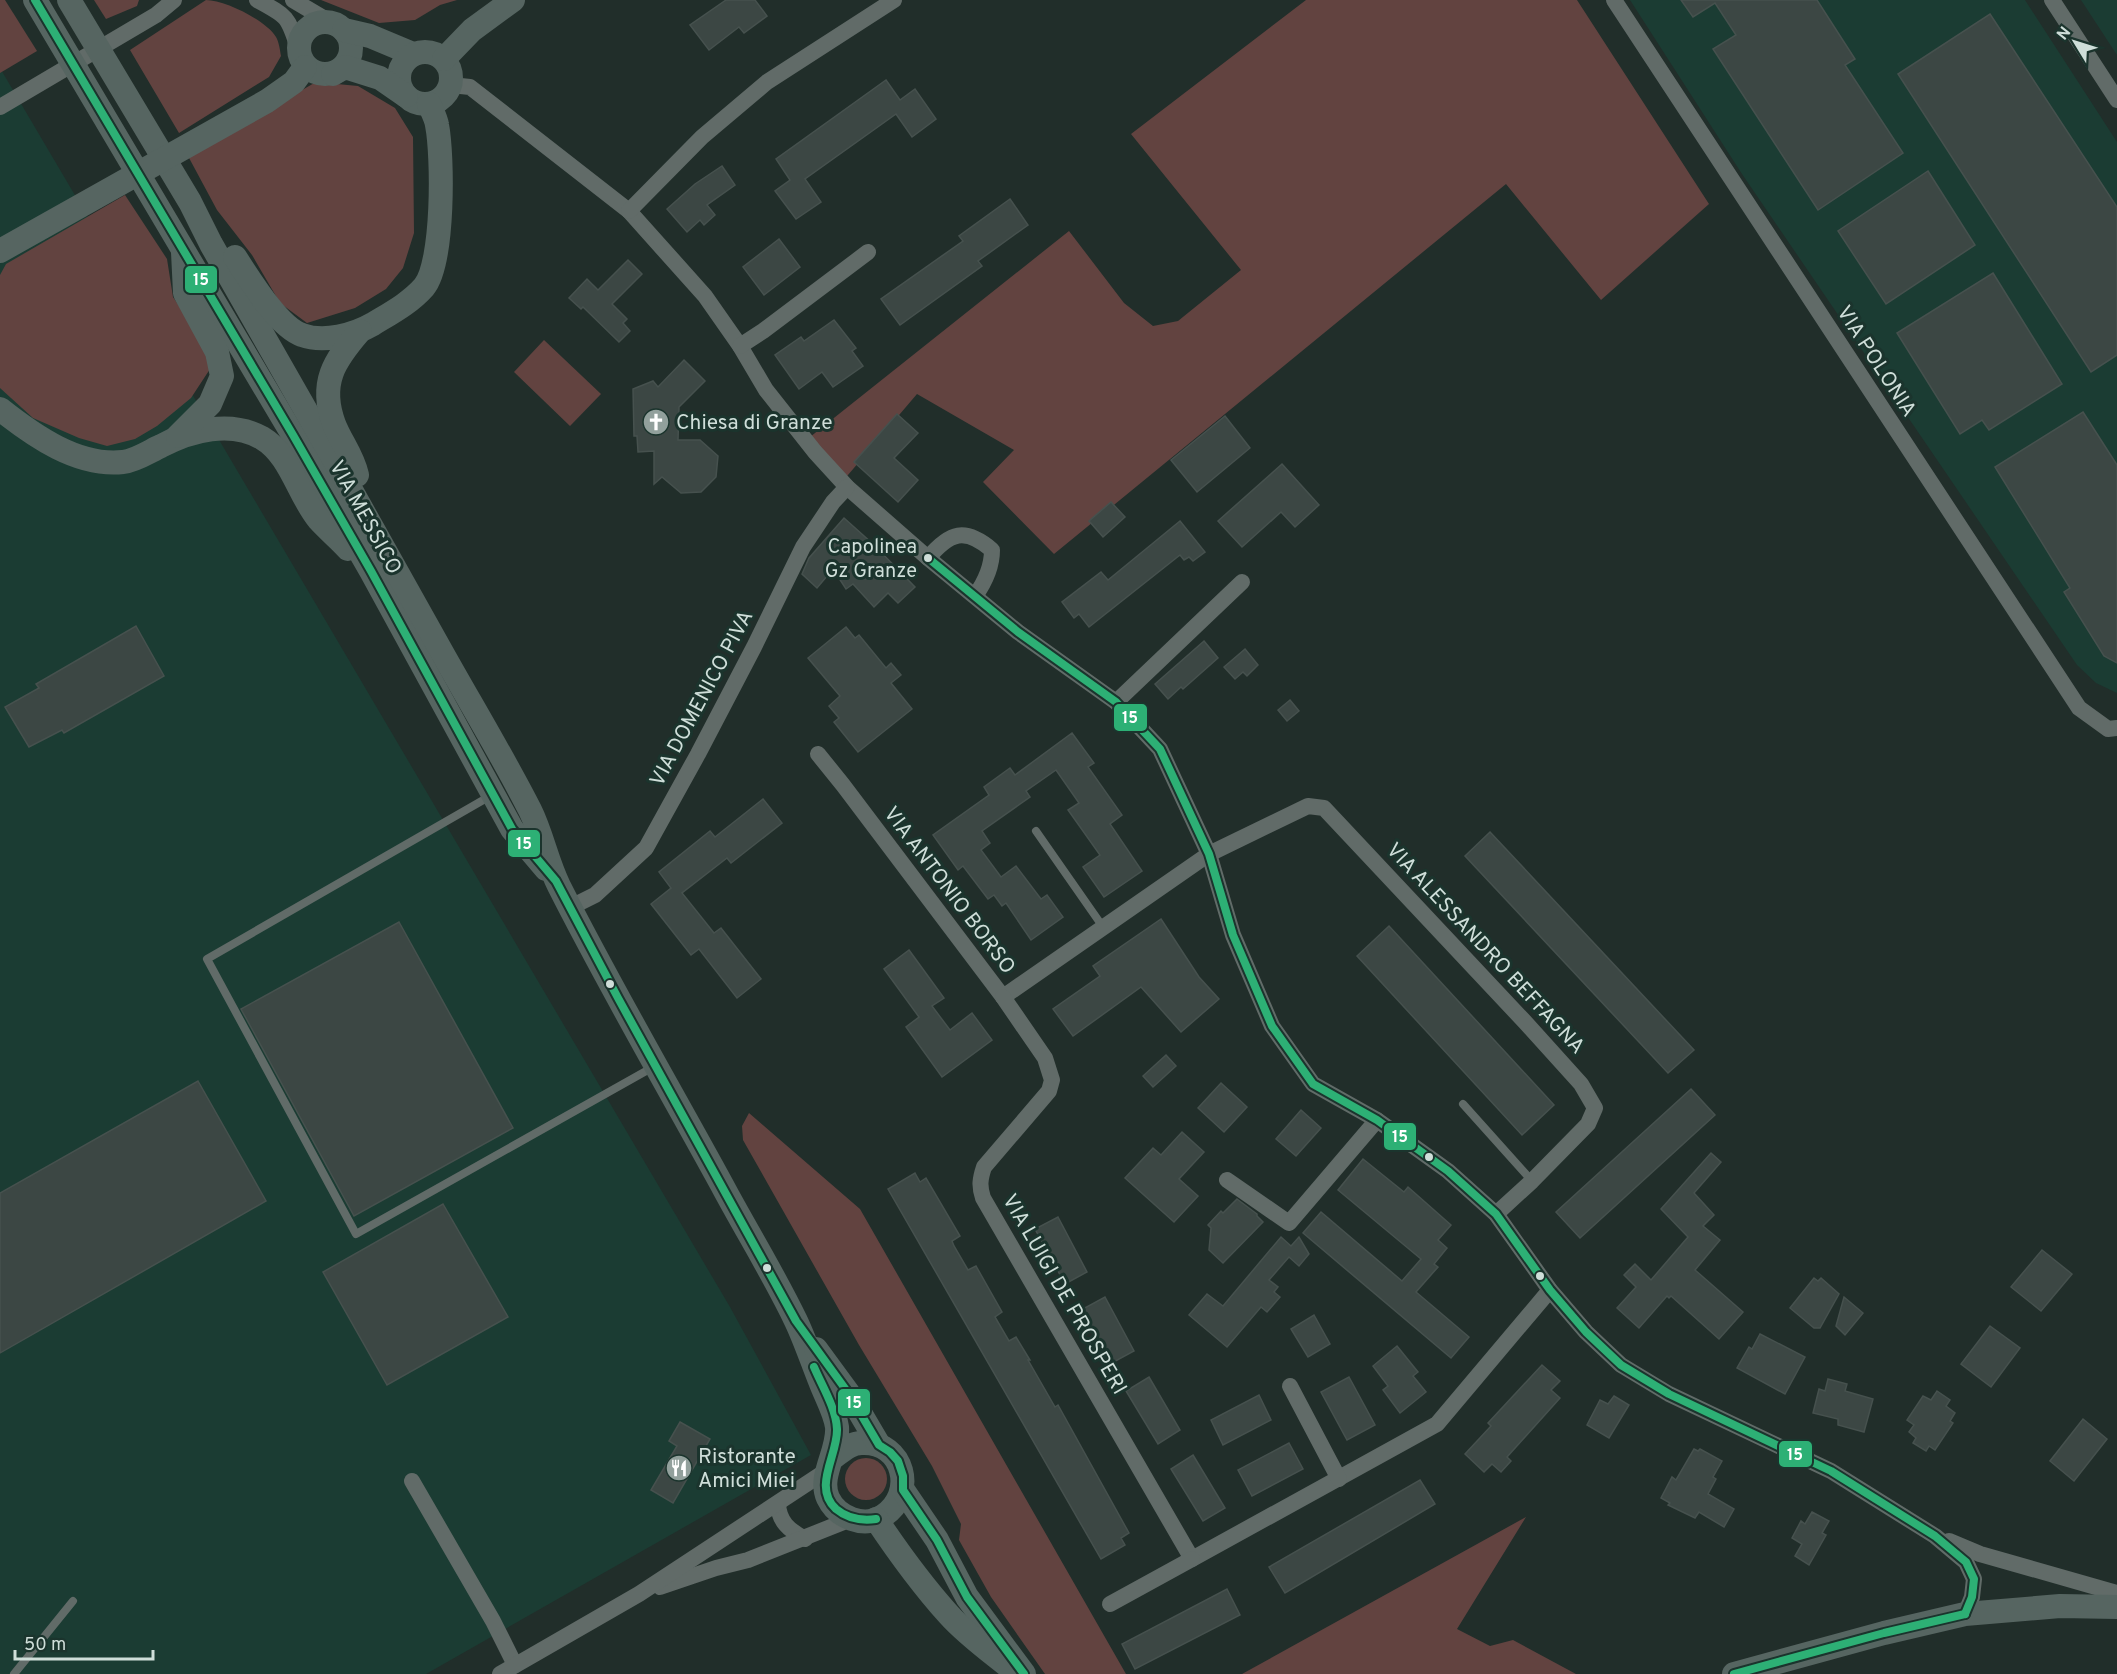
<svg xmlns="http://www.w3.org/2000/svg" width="2117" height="1674" font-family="Overpass,sans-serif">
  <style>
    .built { fill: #1b3c33 }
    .green { fill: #624340 }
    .building { fill: #3c4744; stroke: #46514e; stroke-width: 1.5 }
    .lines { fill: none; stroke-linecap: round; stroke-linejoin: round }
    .lane { stroke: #616b68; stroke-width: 8 }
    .street { stroke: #616b68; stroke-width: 16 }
    .secondary { stroke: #566561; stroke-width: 24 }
    .bus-1-casing { stroke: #1b342d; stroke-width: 12 }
    .bus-1 { stroke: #2db075; stroke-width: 8 }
    .bus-dot { fill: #cfded9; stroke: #1b342d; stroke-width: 2 }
    .labels { text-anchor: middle; stroke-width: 6; stroke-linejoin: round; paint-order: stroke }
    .bus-label { font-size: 20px; fill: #cfded9; stroke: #1b342d; text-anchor: end }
    .street-label { font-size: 21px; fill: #cfded9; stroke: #1b342d }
    .poi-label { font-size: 21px; fill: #cfded9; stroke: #1b342d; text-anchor: start }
    .line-badge { stroke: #1b342d; stroke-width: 2 }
    .badge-label { font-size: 16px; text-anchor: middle; font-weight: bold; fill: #fff }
  </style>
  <rect width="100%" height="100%" fill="#212e2a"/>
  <!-- built -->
  <g class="built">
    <polygon points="1630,0 2025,0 2117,142 2117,693 2096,683 2077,665 1742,174"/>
    <polygon points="2081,0 2117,0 2117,55"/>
    <polygon points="0,68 730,1307 811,1455 426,1674 0,1674"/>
  </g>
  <!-- green -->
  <g class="green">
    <polygon points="0,0 5,0 37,51 0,73"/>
    <polygon points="94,0 139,0 137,6 106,19"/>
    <path d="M206 0C225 0 267 21 276 37 279 42 280 50 281 56L269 77 179 133 130 50Z"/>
    <polygon points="321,0 457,0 440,5 415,20 379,23"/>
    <polygon points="1306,0 1577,0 1709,204 1601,300 1506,184 1054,554 983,482 1014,450 917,394 842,482 810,437 1069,231 1124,303 1153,326 1178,321 1241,270 1131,134"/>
    <polygon points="316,82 358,86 395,108 413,137 414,233 403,268 386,289 355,308 307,323 280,303 252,255 217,210 188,156"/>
    <polygon points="125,195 167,259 173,297 204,343 210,369 191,398 157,426 135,439 107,446 79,438 33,418 0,388 0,275 6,264"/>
    <polygon points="544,340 601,394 570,426 514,372"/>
    <polygon points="749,1113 860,1209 1126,1674 1045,1674 991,1597 959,1540 961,1524 932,1466 859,1345 743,1140 742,1126"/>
    <circle cx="866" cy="1479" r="21"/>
    <polygon points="1526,1517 1457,1629 1490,1646 1513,1640 1576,1674 1242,1674"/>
  </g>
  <!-- building -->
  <g class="building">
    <polygon points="726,0 755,0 767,16 744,33 739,27 709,50 690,25"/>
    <polygon points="1681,0 1817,0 1855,59 1845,65 1903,153 1818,210 1713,49 1736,35 1715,3 1693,17"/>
    <polygon points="1990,14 2117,207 2117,355 2091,372 1898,74"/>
    <polygon points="886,80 900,100 915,89 936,119 912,137 896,114 805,179 821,202 796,219 775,191 790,180 776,159"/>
    <polygon points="722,166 735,185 707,205 715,215 704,225 700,220 687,232 667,209 695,184"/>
    <polygon points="1928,171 1975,245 1886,304 1838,231"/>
    <polygon points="1010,199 1028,225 978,261 982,266 900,325 881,299 963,241 959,236"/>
    <polygon points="779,239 800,267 764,295 743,267"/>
    <polygon points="628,260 642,274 612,304 627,319 623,323 630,331 619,342 583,307 581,309 569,298 587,279 598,290"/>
    <polygon points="1993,273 2062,384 1989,430 1982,420 1960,434 1897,333"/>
    <polygon points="834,320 856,348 852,351 863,366 833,387 822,372 799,389 775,355 801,337 804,341"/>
    <polygon points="684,360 705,381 679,407 678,440 700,440 718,456 716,477 701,492 681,493 662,477 654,484 654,451 638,452 637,436 634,436 633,389 653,381 658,387"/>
    <polygon points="2083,412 2117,465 2117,663 2104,656 2064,592 2070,588 1995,467"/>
    <polygon points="897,414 918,433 894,458 918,480 898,502 854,462"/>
    <polygon points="1225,416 1250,448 1197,492 1171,460"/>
    <polygon points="1282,464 1319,505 1295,527 1281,512 1242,547 1218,521"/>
    <polygon points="1111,502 1125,517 1103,537 1089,521"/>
    <polygon points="844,518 873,544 915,587 898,603 888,593 874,607 853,584 846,589 833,569 817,588 802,574 809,558"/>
    <polygon points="1180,521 1205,552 1193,561 1189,557 1184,560 1180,555 1089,627 1079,614 1074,618 1062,602 1101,572 1108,580"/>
    <polygon points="136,626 164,676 64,733 62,730 29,747 5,707 39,688 36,684"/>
    <polygon points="846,627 855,638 859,635 886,668 891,663 901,675 891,683 912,709 858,752 834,722 839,718 829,706 840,696 808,658"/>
    <polygon points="1204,641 1218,658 1183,689 1181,687 1168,699 1155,684"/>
    <polygon points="1245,649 1258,665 1247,676 1243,672 1235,679 1224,667"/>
    <polygon points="1290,700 1299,711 1287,721 1278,710"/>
    <polygon points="1072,733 1094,763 1088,767 1122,815 1110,824 1142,871 1104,897 1083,867 1100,855 1068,810 1079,803 1056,770 1026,791 1030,797 982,831 990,843 981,850 1001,877 1016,866 1041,899 1047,895 1063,917 1031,940 1006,903 1002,906 994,895 988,899 963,866 958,870 933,835 989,795 984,787 1010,768 1015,775"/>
    <polygon points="763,799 782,823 731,863 727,858 682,893 714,933 721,928 761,979 737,998 699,949 691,955 651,904 671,888 659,872 710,831 715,837"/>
    <polygon points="1490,832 1694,1050 1668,1073 1465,856"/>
    <polygon points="1161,919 1199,977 1219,999 1181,1032 1141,987 1073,1036 1053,1009 1100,976 1093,966"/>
    <polygon points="399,922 513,1128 354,1216 241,1009"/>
    <polygon points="1389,926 1554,1105 1522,1135 1357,956"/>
    <polygon points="909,950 944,998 932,1006 950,1030 972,1013 992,1040 942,1077 906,1027 919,1017 884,969"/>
    <polygon points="1166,1055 1176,1066 1153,1087 1143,1076"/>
    <polygon points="198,1081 266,1201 0,1353 0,1193"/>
    <polygon points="1221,1083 1247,1107 1224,1132 1198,1108"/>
    <polygon points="1691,1089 1715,1115 1580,1238 1556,1212"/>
    <polygon points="1301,1110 1321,1128 1296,1156 1276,1139"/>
    <polygon points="1182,1132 1204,1152 1179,1179 1198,1196 1174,1222 1125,1178 1153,1148 1161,1155"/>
    <polygon points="1711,1153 1721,1162 1694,1193 1714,1215 1703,1226 1720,1240 1695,1270 1743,1312 1719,1339 1671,1296 1669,1298 1667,1296 1639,1328 1617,1308 1636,1287 1624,1275 1635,1264 1651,1280 1688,1237 1661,1209"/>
    <polygon points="1363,1159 1404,1192 1408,1187 1451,1225 1438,1240 1447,1248 1434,1264 1438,1267 1416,1292 1469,1337 1451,1358 1303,1233 1321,1212 1402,1281 1421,1259 1338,1190"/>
    <polygon points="915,1173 920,1182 926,1178 960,1236 952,1241 954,1246 968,1270 976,1266 1002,1312 995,1317 1009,1341 1016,1337 1030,1360 1028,1360 1055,1407 1058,1405 1129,1533 1121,1538 1125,1545 1101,1559 888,1189"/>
    <polygon points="1237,1199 1257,1214 1257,1216 1263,1222 1223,1263 1209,1250 1211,1228 1208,1225 1221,1211 1223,1213"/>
    <polygon points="443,1204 508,1317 387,1385 323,1272"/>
    <polygon points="1058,1217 1087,1272 1065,1284 1035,1229"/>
    <polygon points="1281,1237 1291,1246 1299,1237 1309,1254 1299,1266 1289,1257 1269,1280 1278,1287 1274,1292 1280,1297 1267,1312 1261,1307 1227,1347 1189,1315 1207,1294 1223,1306"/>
    <polygon points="2042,1250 2072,1274 2041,1311 2011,1287"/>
    <polygon points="1814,1278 1818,1281 1821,1278 1839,1294 1820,1328 1814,1328 1790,1308"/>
    <polygon points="1105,1297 1134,1351 1110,1364 1081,1310"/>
    <polygon points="1844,1297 1863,1313 1845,1335 1836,1326"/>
    <polygon points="1314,1315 1330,1344 1308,1357 1291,1329"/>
    <polygon points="1990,1326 2020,1348 1991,1387 1961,1364"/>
    <polygon points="1760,1334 1805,1357 1785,1394 1737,1368 1749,1347 1752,1349"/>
    <polygon points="1397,1346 1418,1372 1413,1376 1426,1392 1400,1413 1383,1390 1388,1386 1373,1366"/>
    <polygon points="1542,1365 1560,1381 1551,1390 1560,1398 1507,1457 1511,1461 1501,1472 1492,1464 1484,1472 1465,1454 1491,1426 1488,1423"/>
    <polygon points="1149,1377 1180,1430 1158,1444 1126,1391"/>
    <polygon points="1349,1377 1375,1425 1347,1440 1321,1392"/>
    <polygon points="1828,1379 1847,1384 1845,1391 1873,1399 1864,1432 1838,1425 1838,1419 1813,1413 1819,1389 1825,1391"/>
    <polygon points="1937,1391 1950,1400 1946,1406 1955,1413 1950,1421 1953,1423 1935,1450 1929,1446 1926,1451 1913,1443 1916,1438 1909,1432 1914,1425 1907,1420 1923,1396 1931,1400"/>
    <polygon points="1259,1395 1271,1420 1223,1445 1211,1420"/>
    <polygon points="1614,1396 1629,1405 1609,1438 1587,1425 1600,1400 1608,1404"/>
    <polygon points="2083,1419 2107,1439 2074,1481 2050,1461"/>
    <polygon points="680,1422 710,1439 673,1503 651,1490 677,1446 669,1441"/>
    <polygon points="1289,1443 1303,1469 1252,1496 1238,1470"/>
    <polygon points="1694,1449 1698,1451 1700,1449 1722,1461 1713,1477 1716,1479 1708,1494 1734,1509 1724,1527 1699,1512 1695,1518 1668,1505 1670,1503 1661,1498 1672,1477 1676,1480"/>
    <polygon points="1193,1455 1225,1508 1203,1521 1171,1469"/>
    <polygon points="1420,1480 1435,1504 1285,1593 1269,1567"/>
    <polygon points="1812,1512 1829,1521 1822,1533 1826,1535 1809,1565 1795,1556 1802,1544 1792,1538 1801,1521 1805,1524"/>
    <polygon points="1227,1589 1240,1615 1135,1669 1122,1644"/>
  </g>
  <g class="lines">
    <!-- lane -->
    <g class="lane">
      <polyline points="492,795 207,959 356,1234 655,1066"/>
      <polyline points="1036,831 1103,927"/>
      <polyline points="1463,1104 1532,1181"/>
      <polyline points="14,1674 73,1601"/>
    </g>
    <!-- street -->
    <g class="street">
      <path d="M257 0C287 16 288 16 298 48"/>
      <polyline points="293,0 330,22"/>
      <polyline points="1614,0 2079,708 2108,729 2117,728"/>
      <polyline points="2052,0 2117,100"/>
      <polyline points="451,85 470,87 629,211 705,296 740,346 766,390 815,452 847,487 928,558 1018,632 1116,702 1160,749 1209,854 1233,935 1272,1026 1313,1084 1377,1120 1448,1171 1496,1214 1550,1290 1586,1332 1621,1365 1669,1394 1831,1471 1935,1536 1966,1562 1974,1579 1972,1597 1965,1614"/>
      <polyline points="0,107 156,15 174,0"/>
      <polyline points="629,211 702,137 767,82 894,0"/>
      <polyline points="740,346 763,331 868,252"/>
      <path d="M928 558C950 532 965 527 992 550 992 568 985 582 975 596"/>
      <polyline points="1116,702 1242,582"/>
      <polyline points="818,754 843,785 1003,997 1209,854 1308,806 1324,808 1525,1022 1581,1084 1595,1108 1588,1124 1532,1181 1496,1214"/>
      <polyline points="571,907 595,895 646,848 698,754 754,647 803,547 833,502 847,487"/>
      <path d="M1003 997 1045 1058 1052 1080 1049 1091 984 1167C980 1179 979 1186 983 1198L1192 1559 1437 1424 1550 1290"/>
      <polyline points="1227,1180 1289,1223 1377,1120"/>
      <polyline points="1290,1386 1339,1479"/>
      <polyline points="412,1481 493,1621 515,1665"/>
      <path d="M778 1504C779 1522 789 1530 805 1539"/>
      <polyline points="1949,1541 1980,1554 2117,1593"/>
      <polyline points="660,1587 716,1568 748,1560 851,1519"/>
      <polyline points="1110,1604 1192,1559"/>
      <polyline points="500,1674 639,1594 826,1471"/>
    </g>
    <!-- secondary -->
    <g class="secondary">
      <polyline points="35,0 293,435 371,571 512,829 546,869"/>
      <path d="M69 0 190 202 211 244C288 378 364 512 439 647 469 701 502 755 530 810 542 834 547 862 559 886 610 987 668 1086 722 1185 746 1230 774 1275 796 1321 805 1340 812 1361 820 1381 825 1395 835 1412 837 1427 839 1451 818 1476 828 1498 837 1517 864 1529 883 1516 917 1494 904 1441 862 1443 850 1443 842 1451 834 1457"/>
      <circle cx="325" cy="48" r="26"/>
      <polyline points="344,30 370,36 413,54"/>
      <circle cx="425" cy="78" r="26"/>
      <polyline points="444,59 472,30 513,0"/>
      <polyline points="333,74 345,67 380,78 406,96"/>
      <polyline points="0,251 267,101 294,82 305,67"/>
      <path d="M235 257C249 278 278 327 302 335 324 343 354 335 373 324 391 313 410 303 424 287 444 263 443 156 437 125 436 118 432 111 429 104"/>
      <path d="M0 409C34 436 78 467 123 462 135 461 150 451 161 446 191 430 231 420 262 438 291 455 298 495 319 520 328 530 339 539 348 549"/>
      <polyline points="178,436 210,404 222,376 217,352 185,293 183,252"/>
      <path d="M357 475C353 456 341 442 334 424 319 383 334 361 360 331"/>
      <polyline points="816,1349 849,1394 879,1445"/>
      <polyline points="903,1490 937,1540 967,1597 1024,1674"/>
      <path d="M876 1519C898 1552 922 1585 949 1615 966 1634 988 1650 1008 1666"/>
      <polyline points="1734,1674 1884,1633 1965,1614 2060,1606 2117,1607"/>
    </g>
    <defs>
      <g id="bus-1">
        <polyline points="35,0 293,435 371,571 512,829 556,881 618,998 796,1321 849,1394 879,1445 890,1452 898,1461 903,1476 903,1490 937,1540 967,1597 1024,1674"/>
        <polyline points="928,558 1018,632 1116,702 1160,749 1209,854 1233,935 1272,1026 1313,1084 1377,1120 1448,1171 1496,1214 1550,1290 1586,1332 1621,1365 1669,1394 1831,1471 1935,1536 1966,1562 1974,1579 1972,1597 1965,1614"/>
        <path d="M814 1367C822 1386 836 1408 837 1429 838 1455 812 1487 836 1509 848 1519 861 1521 876 1519"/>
        <polyline points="1734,1674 1884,1633 1965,1614"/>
      </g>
    </defs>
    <!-- bus-1 casing -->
    <use href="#bus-1" class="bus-1-casing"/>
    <!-- bus-1 -->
    <use href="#bus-1" class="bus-1"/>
  </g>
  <!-- icons -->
  <defs>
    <symbol id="church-disc" viewBox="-11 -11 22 22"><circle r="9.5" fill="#92a09c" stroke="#1b342d"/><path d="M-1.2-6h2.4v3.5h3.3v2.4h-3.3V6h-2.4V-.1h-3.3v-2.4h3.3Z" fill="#fff"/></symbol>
    <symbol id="restaurant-disc" viewBox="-11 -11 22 22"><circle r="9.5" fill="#92a09c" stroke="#1b342d"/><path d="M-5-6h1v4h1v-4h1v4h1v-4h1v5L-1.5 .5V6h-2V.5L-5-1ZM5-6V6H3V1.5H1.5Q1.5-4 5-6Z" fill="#fff"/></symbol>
  </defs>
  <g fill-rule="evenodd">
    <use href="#church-disc" x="641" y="407" width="30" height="30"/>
    <use href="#restaurant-disc" x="664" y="1453" width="30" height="30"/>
  </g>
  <!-- markers -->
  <g class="bus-dot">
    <circle cx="928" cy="558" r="5"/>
    <circle cx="610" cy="984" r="5"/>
    <circle cx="1429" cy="1157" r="5"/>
    <circle cx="767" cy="1268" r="5"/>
    <circle cx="1540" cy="1276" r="5"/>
  </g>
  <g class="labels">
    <!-- bus labels -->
    <g class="bus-label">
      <text x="917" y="553">Capolinea<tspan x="917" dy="24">Gz Granze</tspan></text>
    </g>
    <!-- street labels -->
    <g class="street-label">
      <text transform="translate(1877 361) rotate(57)" y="7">VIA POLONIA</text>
      <text transform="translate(366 517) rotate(61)" y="7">VIA MESSICO</text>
      <text transform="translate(701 698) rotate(-62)" y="7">VIA DOMENICO PIVA</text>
      <text transform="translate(950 890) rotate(53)" y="7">VIA ANTONIO BORSO</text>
      <text transform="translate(1486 948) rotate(47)" y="7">VIA ALESSANDRO BEFFAGNA</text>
      <text transform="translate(1065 1294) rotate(60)" y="7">VIA LUIGI DE PROSPERI</text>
    </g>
    <!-- poi labels -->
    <g class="poi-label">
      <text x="676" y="429">Chiesa di Granze</text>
      <text x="698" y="1463">Ristorante<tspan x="698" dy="24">Amici Miei</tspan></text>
    </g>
  </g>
  <g class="line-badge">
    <rect x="184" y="265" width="34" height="29" rx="6" fill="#2db075"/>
    <rect x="1113" y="703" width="35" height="29" rx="6" fill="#2db075"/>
    <rect x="507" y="829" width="34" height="29" rx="6" fill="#2db075"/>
    <rect x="1383" y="1122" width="34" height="29" rx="6" fill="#2db075"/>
    <rect x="837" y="1388" width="34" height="29" rx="6" fill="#2db075"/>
    <rect x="1778" y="1440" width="35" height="28" rx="6" fill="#2db075"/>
  </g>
  <g class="badge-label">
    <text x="201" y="285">15</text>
    <text x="1130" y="723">15</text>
    <text x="524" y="849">15</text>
    <text x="1400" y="1142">15</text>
    <text x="854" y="1408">15</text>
    <text x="1795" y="1460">15</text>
  </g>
  <!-- north arrow -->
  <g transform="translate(2075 42) rotate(308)" stroke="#1b342d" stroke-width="4.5" paint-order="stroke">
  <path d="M0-4.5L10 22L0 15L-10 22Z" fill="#cfded9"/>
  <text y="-9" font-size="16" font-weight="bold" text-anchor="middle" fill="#cfded9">N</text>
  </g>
  <!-- scale -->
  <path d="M15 1650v9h138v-9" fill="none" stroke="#cfded9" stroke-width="3"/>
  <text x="24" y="1650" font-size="18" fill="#cfded9" stroke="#1b342d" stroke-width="4.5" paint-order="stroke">50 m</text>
</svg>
